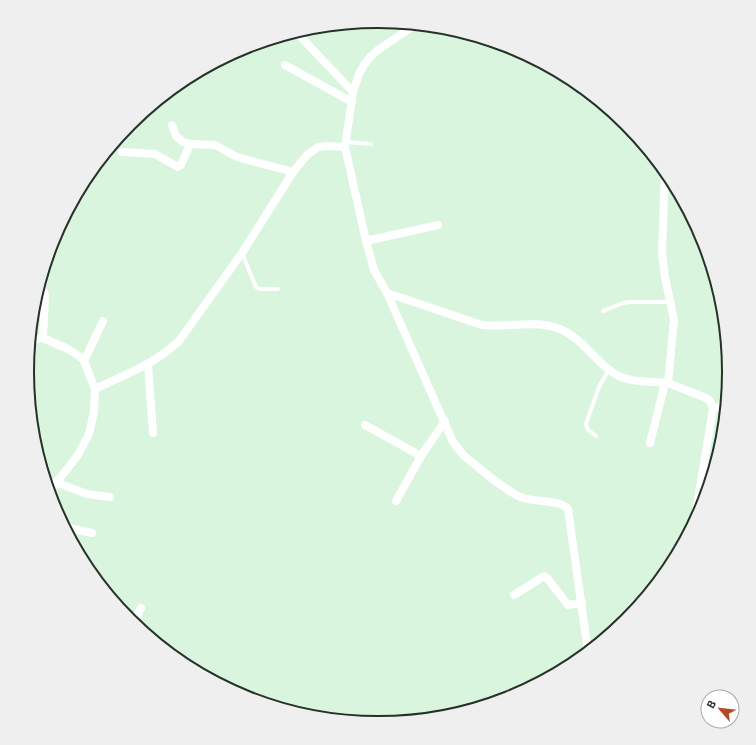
<svg xmlns="http://www.w3.org/2000/svg" width="756" height="745" font-family="'Exo 2',sans-serif">
  <style>
    .lines { fill: none; stroke-linecap: round; stroke-linejoin: round }
    .lane { stroke: #fff; stroke-width: 4 }
    .street { stroke: #fff; stroke-width: 8 }
    .rim { fill: none; stroke: #263128; stroke-width: 2 }
  </style>
  <rect width="100%" height="100%" fill="#d9f5de"/>
  <g class="lines">
    <!-- lane -->
    <g class="lane">
      <polyline points="346,142 371,144"/>
      <polyline points="242,253 256,287 260,289 278,289"/>
      <polyline points="603,311 623,303 630,302 670,302"/>
      <polyline points="596,436 588,430 586,424 599,387 609,369"/>
    </g>
    <!-- street -->
    <g class="street">
      <path d="M415 25 378 50 370 57 364 65 359 74 353 92 345 147 366 241 374 270 387 293 453 442 464 456C480 468 506 492 523 498 536 502 560 500 568 509L588 652"/>
      <polyline points="296,32 353,92"/>
      <polyline points="285,65 352,102"/>
      <polyline points="172,125 176,136 183,142 190,144 215,145 237,157 293,172"/>
      <polyline points="122,152 155,154 178,167 181,165 190,144"/>
      <polyline points="665,171 662,253 665,277 674,320 668,383 706,398 710,401 713,409"/>
      <polyline points="366,241 438,225"/>
      <polyline points="38,287 44,292 45,296 43,338"/>
      <path d="M387 293 482 325C508 328 535 319 560 329 584 339 595 363 617 375 631 383 652 381 668 383"/>
      <polyline points="30,340 43,338 68,349 79,356 84,361 95,389 94,412 89,434 78,455 49,492"/>
      <polyline points="84,361 103,321"/>
      <polyline points="148,364 153,433"/>
      <path d="M95 389C124 375 155 364 179 341L242 253 293 172 307 155 318 147 328 146 345 147"/>
      <polyline points="365,425 421,456"/>
      <polyline points="650,443 665,383"/>
      <polyline points="55,482 87,494 110,497"/>
      <polyline points="396,501 421,456 445,421"/>
      <polyline points="694,523 713,409 726,404"/>
      <polyline points="64,527 92,533"/>
      <polyline points="514,595 544,576 547,578 568,605 582,603"/>
      <polyline points="133,624 141,608"/>
      <polyline points="562,668 566,669"/>
    </g>
  </g>
  <!-- crop -->
  <path d="M0 0H756V745H0ZM34 372a344 344 0 1 1 688 0a344 344 0 1 1-688 0Z" fill="#eeefee" fill-rule="evenodd"/>
  <path class="rim" d="M34 372a344 344 0 1 1 688 0a344 344 0 1 1-688 0Z"/>
  <!-- north arrow -->
  <g transform="translate(720 709) rotate(298)"><circle r="19" fill="#ffffff" stroke="#a8ada9"/>
  <path d="M0-3L7 15L0 10L-7 15Z" fill="#b24a25"/>
  <text y="-6" font-size="11" font-weight="bold" text-anchor="middle" fill="#263128">B</text>
  </g>
</svg>
